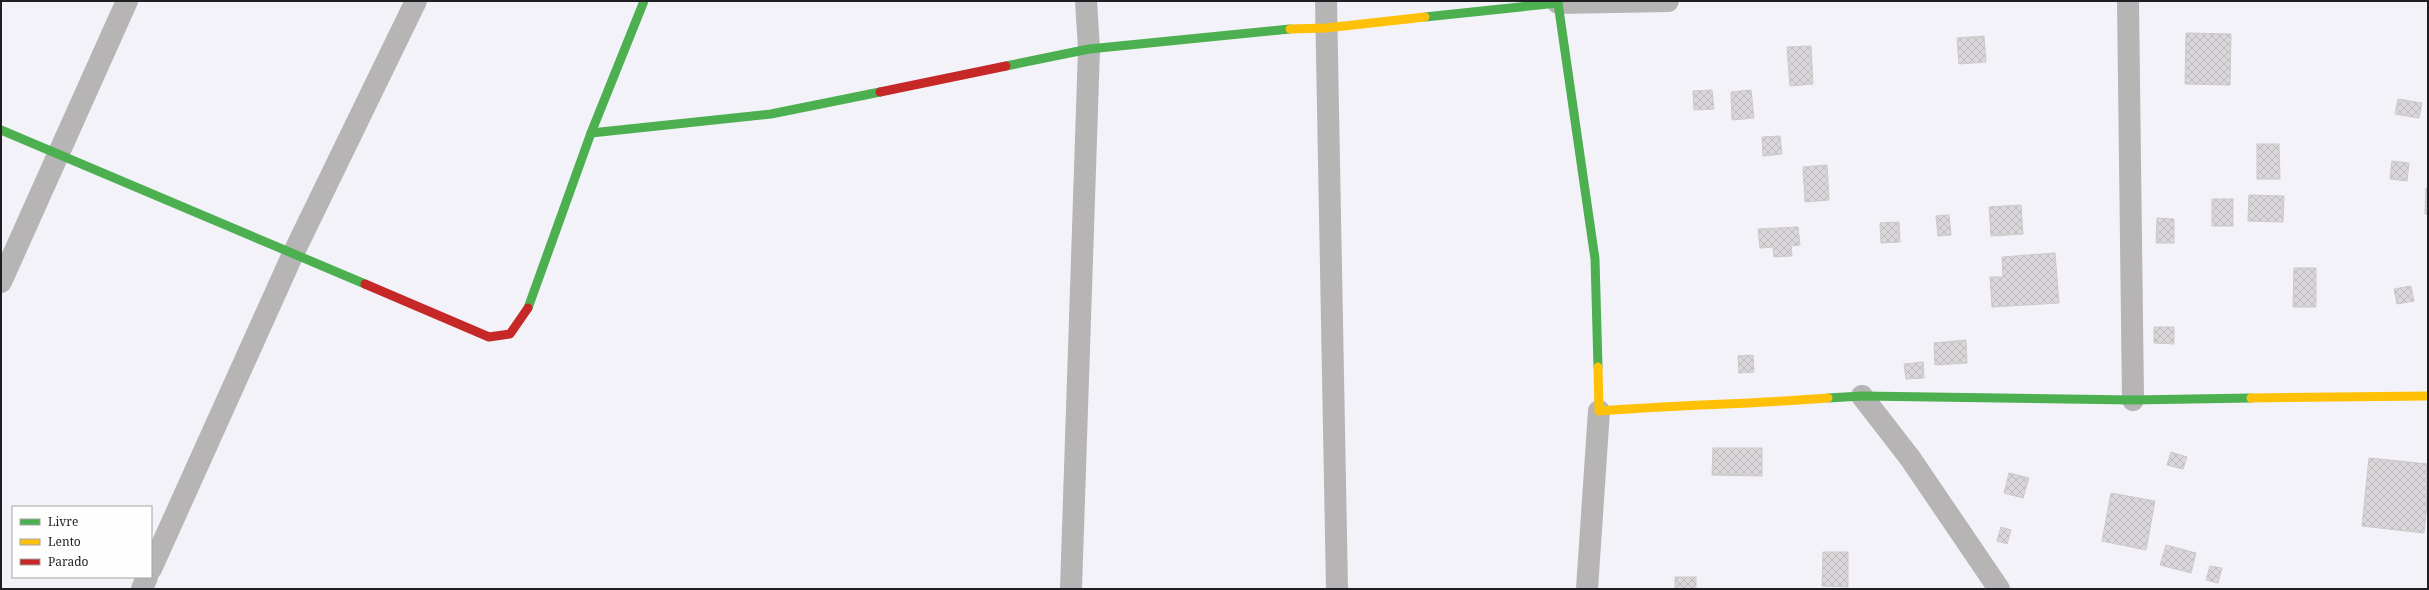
<svg xmlns="http://www.w3.org/2000/svg" width="2429" height="590" font-family="'Noto Serif',serif">
  <style>
    .building { fill: url(#building-cross-hatch); stroke: #ccc9ca }
    .lines { fill: none; stroke-linecap: round; stroke-linejoin: round }
    .street { stroke: #b6b4b5; stroke-width: 22 }
    .fast { stroke: #4caf50; stroke-width: 9 }
    .slow { stroke: #ffc107; stroke-width: 9 }
    .jam { stroke: #c62828; stroke-width: 9 }
  </style>
  <defs>
    <pattern id="building-cross-hatch" width="8" height="8" patternUnits="userSpaceOnUse"><rect width="8" height="8" fill="#dad6d9"/><path d="M0 0l8 8M0 8l8-8" fill="none" stroke="#bbb7ba"/></pattern>
  </defs>
  <rect width="100%" height="100%" fill="#f3f2f9"/>
  <!-- building -->
  <g class="building">
    <polygon points="2186,33 2231,34 2230,85 2185,84"/>
    <polygon points="1984,36 1986,62 1959,64 1957,38"/>
    <polygon points="1811,46 1813,84 1790,86 1787,47"/>
    <polygon points="1712,90 1714,109 1694,110 1693,91"/>
    <polygon points="1751,90 1754,118 1732,120 1731,92"/>
    <polygon points="2398,99 2422,103 2419,118 2395,114"/>
    <polygon points="1780,136 1782,154 1763,156 1762,137"/>
    <polygon points="2257,144 2279,144 2280,179 2257,179"/>
    <polygon points="2392,161 2409,163 2407,181 2390,179"/>
    <polygon points="1827,165 1829,200 1805,202 1803,167"/>
    <polygon points="2426,188 2428,188 2428,214 2425,214"/>
    <polygon points="2249,195 2284,196 2283,222 2248,221"/>
    <rect x="2212" y="199" width="21" height="27"/>
    <polygon points="2021,205 2023,234 1991,236 1989,207"/>
    <polygon points="1949,215 1951,235 1938,236 1936,216"/>
    <polygon points="2157,218 2174,219 2174,243 2156,243"/>
    <polygon points="1899,222 1900,242 1881,243 1880,223"/>
    <polygon points="1798,227 1800,245 1791,246 1792,256 1774,257 1773,247 1760,248 1758,229"/>
    <polygon points="2055,253 2059,303 1992,307 1990,277 2003,277 2002,257"/>
    <polygon points="2294,268 2316,268 2316,307 2293,307"/>
    <polygon points="2411,286 2414,301 2397,304 2394,289"/>
    <polygon points="2154,327 2174,327 2174,344 2154,343"/>
    <polygon points="1966,340 1967,363 1935,365 1934,343"/>
    <polygon points="1753,355 1754,372 1739,373 1738,356"/>
    <polygon points="1923,362 1924,378 1906,379 1904,364"/>
    <polygon points="1713,448 1762,448 1762,476 1712,475"/>
    <polygon points="2171,452 2187,457 2183,469 2167,465"/>
    <polygon points="2369,458 2428,464 2428,494 2424,533 2362,526"/>
    <polygon points="2009,473 2029,478 2023,498 2004,493"/>
    <polygon points="2111,493 2155,501 2146,550 2102,541"/>
    <polygon points="2001,527 2011,530 2007,544 1997,541"/>
    <polygon points="2166,545 2196,553 2191,573 2160,565"/>
    <polygon points="1823,552 1848,552 1848,587 1822,586"/>
    <polygon points="2210,566 2222,568 2218,583 2206,580"/>
    <rect x="1675" y="577" width="21" height="12"/>
  </g>
  <g class="lines">
    <!-- street -->
    <g class="street">
      <polyline points="1326,1 1337,589"/>
      <polyline points="2128,1 2133,400"/>
      <polyline points="1558,3 1668,1"/>
      <polyline points="1,282 127,1"/>
      <polyline points="1862,396 1910,458 1999,589"/>
      <polyline points="151,569 293,254 416,1"/>
      <polyline points="142,589 147,577"/>
      <polyline points="1071,589 1089,49 1086,1"/>
      <polyline points="1587,589 1599,411"/>
    </g>
    <!-- fast -->
    <g class="fast">
      <polyline points="1425,17 1558,3 1595,259 1598,367"/>
      <polyline points="1006,66 1089,49 1290,29"/>
      <polyline points="1,130 365,284"/>
      <polyline points="591,133 771,114 880,92"/>
      <polyline points="528,308 591,133 644,1"/>
      <polyline points="1828,398 1862,396 2133,400 2251,398"/>
    </g>
    <!-- slow -->
    <g class="slow">
      <polyline points="1290,29 1326,28 1425,17"/>
      <path d="M1598 367 1599 411C1675 405 1752 404 1828 398"/>
      <polyline points="2251,398 2428,396"/>
    </g>
    <!-- jam -->
    <g class="jam">
      <polyline points="880,92 1006,66"/>
      <polyline points="365,284 489,337 510,334 528,308"/>
    </g>
  </g>
  <!-- border -->
  <rect width="2429" height="590" fill="none" stroke="#1f1e23" stroke-width="4"/>
  <!-- legend -->
  <rect x="12" y="506" width="140" height="72" fill="#fefefe" stroke="#a5a4a6"/>
  <rect x="20" y="519" width="20" height="6" fill="#4caf50" stroke="#a5a4a6"/>
  <text x="48" y="526" font-size="12" fill="#1f1e23">Livre</text>
  <rect x="20" y="539" width="20" height="6" fill="#ffc107" stroke="#a5a4a6"/>
  <text x="48" y="546" font-size="12" fill="#1f1e23">Lento</text>
  <rect x="20" y="559" width="20" height="6" fill="#c62828" stroke="#a5a4a6"/>
  <text x="48" y="566" font-size="12" fill="#1f1e23">Parado</text>
</svg>
